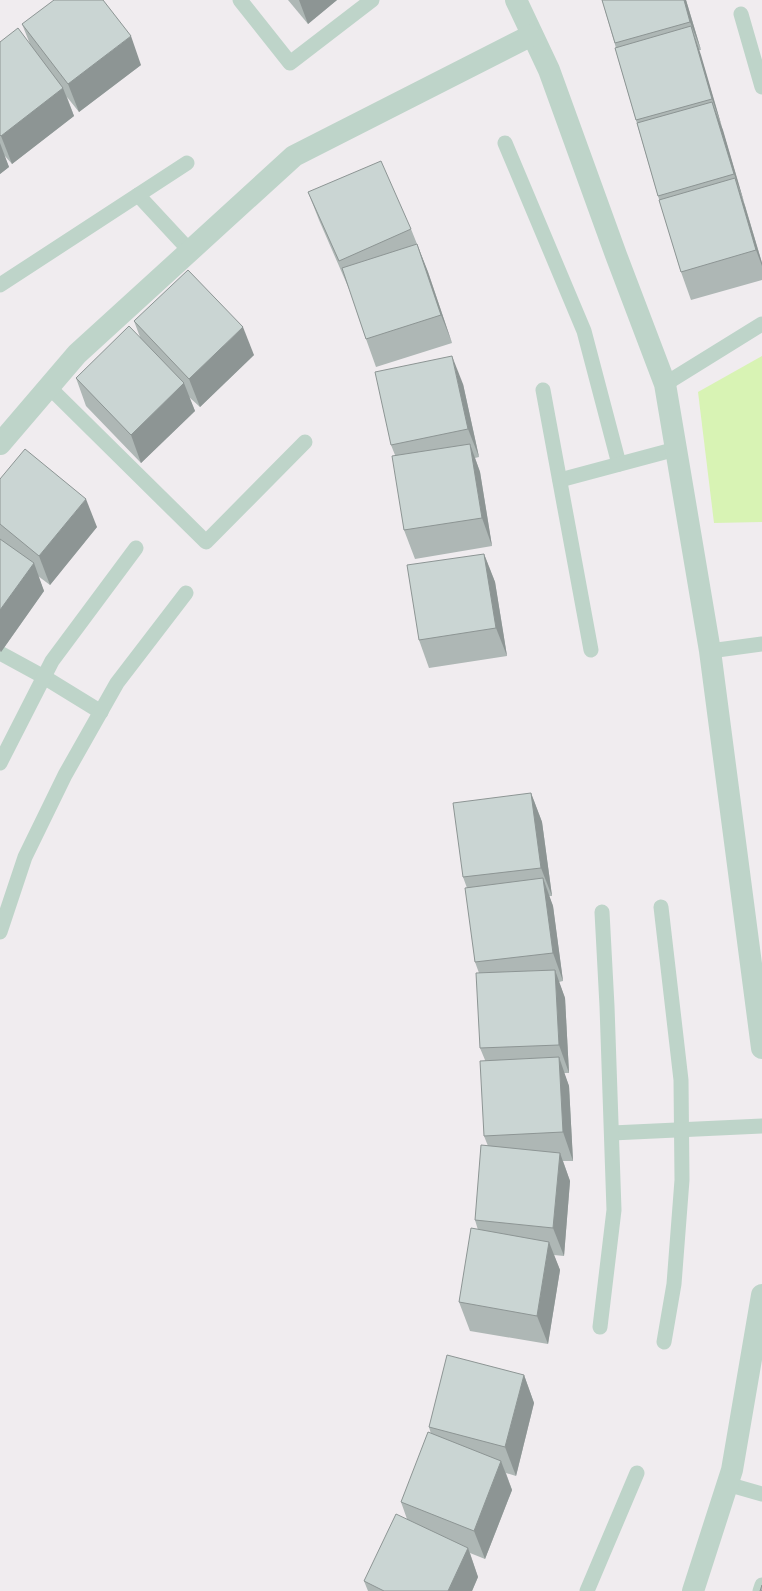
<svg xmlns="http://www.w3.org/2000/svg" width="762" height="1591" viewBox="0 0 762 1591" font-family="'Archivo Narrow',sans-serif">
  <rect width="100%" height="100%" fill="#f0ecef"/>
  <!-- green -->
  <polygon fill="#d8f3b4" points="762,356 762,522 714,523 698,392"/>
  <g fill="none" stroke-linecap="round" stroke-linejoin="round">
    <!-- service -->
    <g stroke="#bed4c9" stroke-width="15">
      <polyline points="240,0 290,63 372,0"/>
      <polyline points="741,14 762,87"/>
      <polyline points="505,143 584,331 619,464"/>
      <polyline points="138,195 190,251"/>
      <polyline points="0,285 187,163"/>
      <polyline points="665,384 762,324"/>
      <polyline points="49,387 206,542 305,442"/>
      <polyline points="543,390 591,650"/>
      <polyline points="560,480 676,449"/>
      <polyline points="710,651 762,644"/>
      <polyline points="0,653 44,677 101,712"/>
      <polyline points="0,763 52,661 136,548"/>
      <polyline points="661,907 681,1080 682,1180 674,1284 664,1342"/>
      <polyline points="0,932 25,857 65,775 117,683 186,593"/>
      <polyline points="612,1133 762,1126"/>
      <polyline points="600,1327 614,1210 607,1006 602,912"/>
      <polyline points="727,1484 762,1494"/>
      <polyline points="587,1591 637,1473"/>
      <polyline points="760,1591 762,1585"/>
    </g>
    <!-- minor -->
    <g stroke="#bed4c9" stroke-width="22">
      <polyline points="516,0 549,70 616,255 665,384 710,651 762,1048"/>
      <polyline points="0,444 77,354 294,156 532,35"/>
      <polyline points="693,1591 732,1470 762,1295"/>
    </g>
  </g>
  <!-- wall -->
  <g fill="#aeb7b5">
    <polygon points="288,0 337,0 308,24"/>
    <polygon points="602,0 686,0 701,50 699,50 762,263 762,280 691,300 681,272 658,196 615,48 616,48"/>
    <polygon points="22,24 141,65 79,112 67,97 74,116 12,164 4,155 9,167 0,174 0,42 30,44"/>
    <polygon points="308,192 411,229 417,244 428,272 452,343 376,367 366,339 350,289 349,289 319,220"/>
    <polygon points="134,321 254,355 200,407 189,397 195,411 141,463 86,406 76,378 140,337"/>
    <polygon points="463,384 479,457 475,458 480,472 492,546 415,559 404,530 395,455 391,445"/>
    <polygon points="0,479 97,527 50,585 38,576 44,591 1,652 0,651"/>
    <polygon points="484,554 495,582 507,656 429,668 419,640"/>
    <polygon points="531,793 542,822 552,896 549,896 553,906 563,981 559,982 565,998 569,1073 564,1073 569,1086 573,1161 563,1161 570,1181 564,1256 554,1255 560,1270 548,1344 470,1331 459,1302 478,1230 475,1220 488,1146 484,1136 485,1060 480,1048 479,973 475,962 467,888 463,877"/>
    <polygon points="524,1375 534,1403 516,1476 506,1473 512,1490 485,1559 470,1553 478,1577 472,1591 368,1591 364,1581 407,1519 401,1502 431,1434 429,1427"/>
  </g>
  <!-- shaded-wall -->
  <g fill="#8d9594">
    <polygon points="299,0 337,0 308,24"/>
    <polygon points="684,0 686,0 701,50 690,22"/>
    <polygon points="691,26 701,55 722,127 712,99"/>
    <polygon points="131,36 141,65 79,112 68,84"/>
    <polygon points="63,88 74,116 12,164 1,136"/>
    <polygon points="712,102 723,130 744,202 734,174"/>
    <polygon points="0,143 9,167 0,174"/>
    <polygon points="735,178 745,206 762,263 762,266 756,250"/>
    <polygon points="417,244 428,272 452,343 441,315"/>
    <polygon points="243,327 254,355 200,407 189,379"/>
    <polygon points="452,356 463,384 479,457 468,429"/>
    <polygon points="184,383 195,411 141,463 131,435"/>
    <polygon points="470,444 480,472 492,546 482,518"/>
    <polygon points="86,499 97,527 50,585 39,556"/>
    <polygon points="484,554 495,582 507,656 496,628"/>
    <polygon points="34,563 44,591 1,652 0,650 0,610"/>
    <polygon points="531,793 542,822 552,896 541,868"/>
    <polygon points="543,878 553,906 563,981 553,953"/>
    <polygon points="555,970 565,998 569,1073 559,1045"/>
    <polygon points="559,1057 569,1086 573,1161 563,1132"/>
    <polygon points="560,1153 570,1181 564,1256 553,1228"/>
    <polygon points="549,1242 560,1270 548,1344 537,1316"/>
    <polygon points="524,1375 534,1403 516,1476 505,1447"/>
    <polygon points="501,1461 512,1490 485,1559 474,1531"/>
    <polygon points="468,1548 478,1577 472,1591 448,1591"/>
  </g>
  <!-- building -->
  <g fill="#cad5d3" stroke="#8d9594">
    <polygon points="54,0 103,0 131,36 68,84 22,24"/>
    <polygon points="602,0 684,0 690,22 615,43"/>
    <polygon points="691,26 712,99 636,120 615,48"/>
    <polygon points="18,28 63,88 1,136 0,135 0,42"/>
    <polygon points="712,102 734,174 658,196 637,123"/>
    <polygon points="381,161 411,229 339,261 308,192"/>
    <polygon points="735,178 756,250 681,272 659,200"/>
    <polygon points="417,244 441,315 366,339 342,268"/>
    <polygon points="188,270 243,327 189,379 134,321"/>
    <polygon points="129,326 184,383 131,435 76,378"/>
    <polygon points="452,356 468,429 391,445 375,372"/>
    <polygon points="470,444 482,518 404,530 392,456"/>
    <polygon points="25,449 86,499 39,556 0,524 0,479"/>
    <polygon points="0,539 34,563 0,610"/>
    <polygon points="484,554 496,628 419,640 407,565"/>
    <polygon points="531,793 541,868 463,877 453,803"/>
    <polygon points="543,878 553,953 475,962 465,888"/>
    <polygon points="555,970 559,1045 480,1048 476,973"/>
    <polygon points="559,1057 563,1132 484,1136 480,1061"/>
    <polygon points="481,1145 560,1153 553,1228 475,1220"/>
    <polygon points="471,1228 549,1242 537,1316 459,1302"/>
    <polygon points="447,1355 524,1375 505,1447 429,1427"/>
    <polygon points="428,1432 501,1461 474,1531 401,1502"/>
    <polygon points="396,1514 468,1548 448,1591 384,1591 364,1581"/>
    <polygon points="762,1585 762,1591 760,1591"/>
  </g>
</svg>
